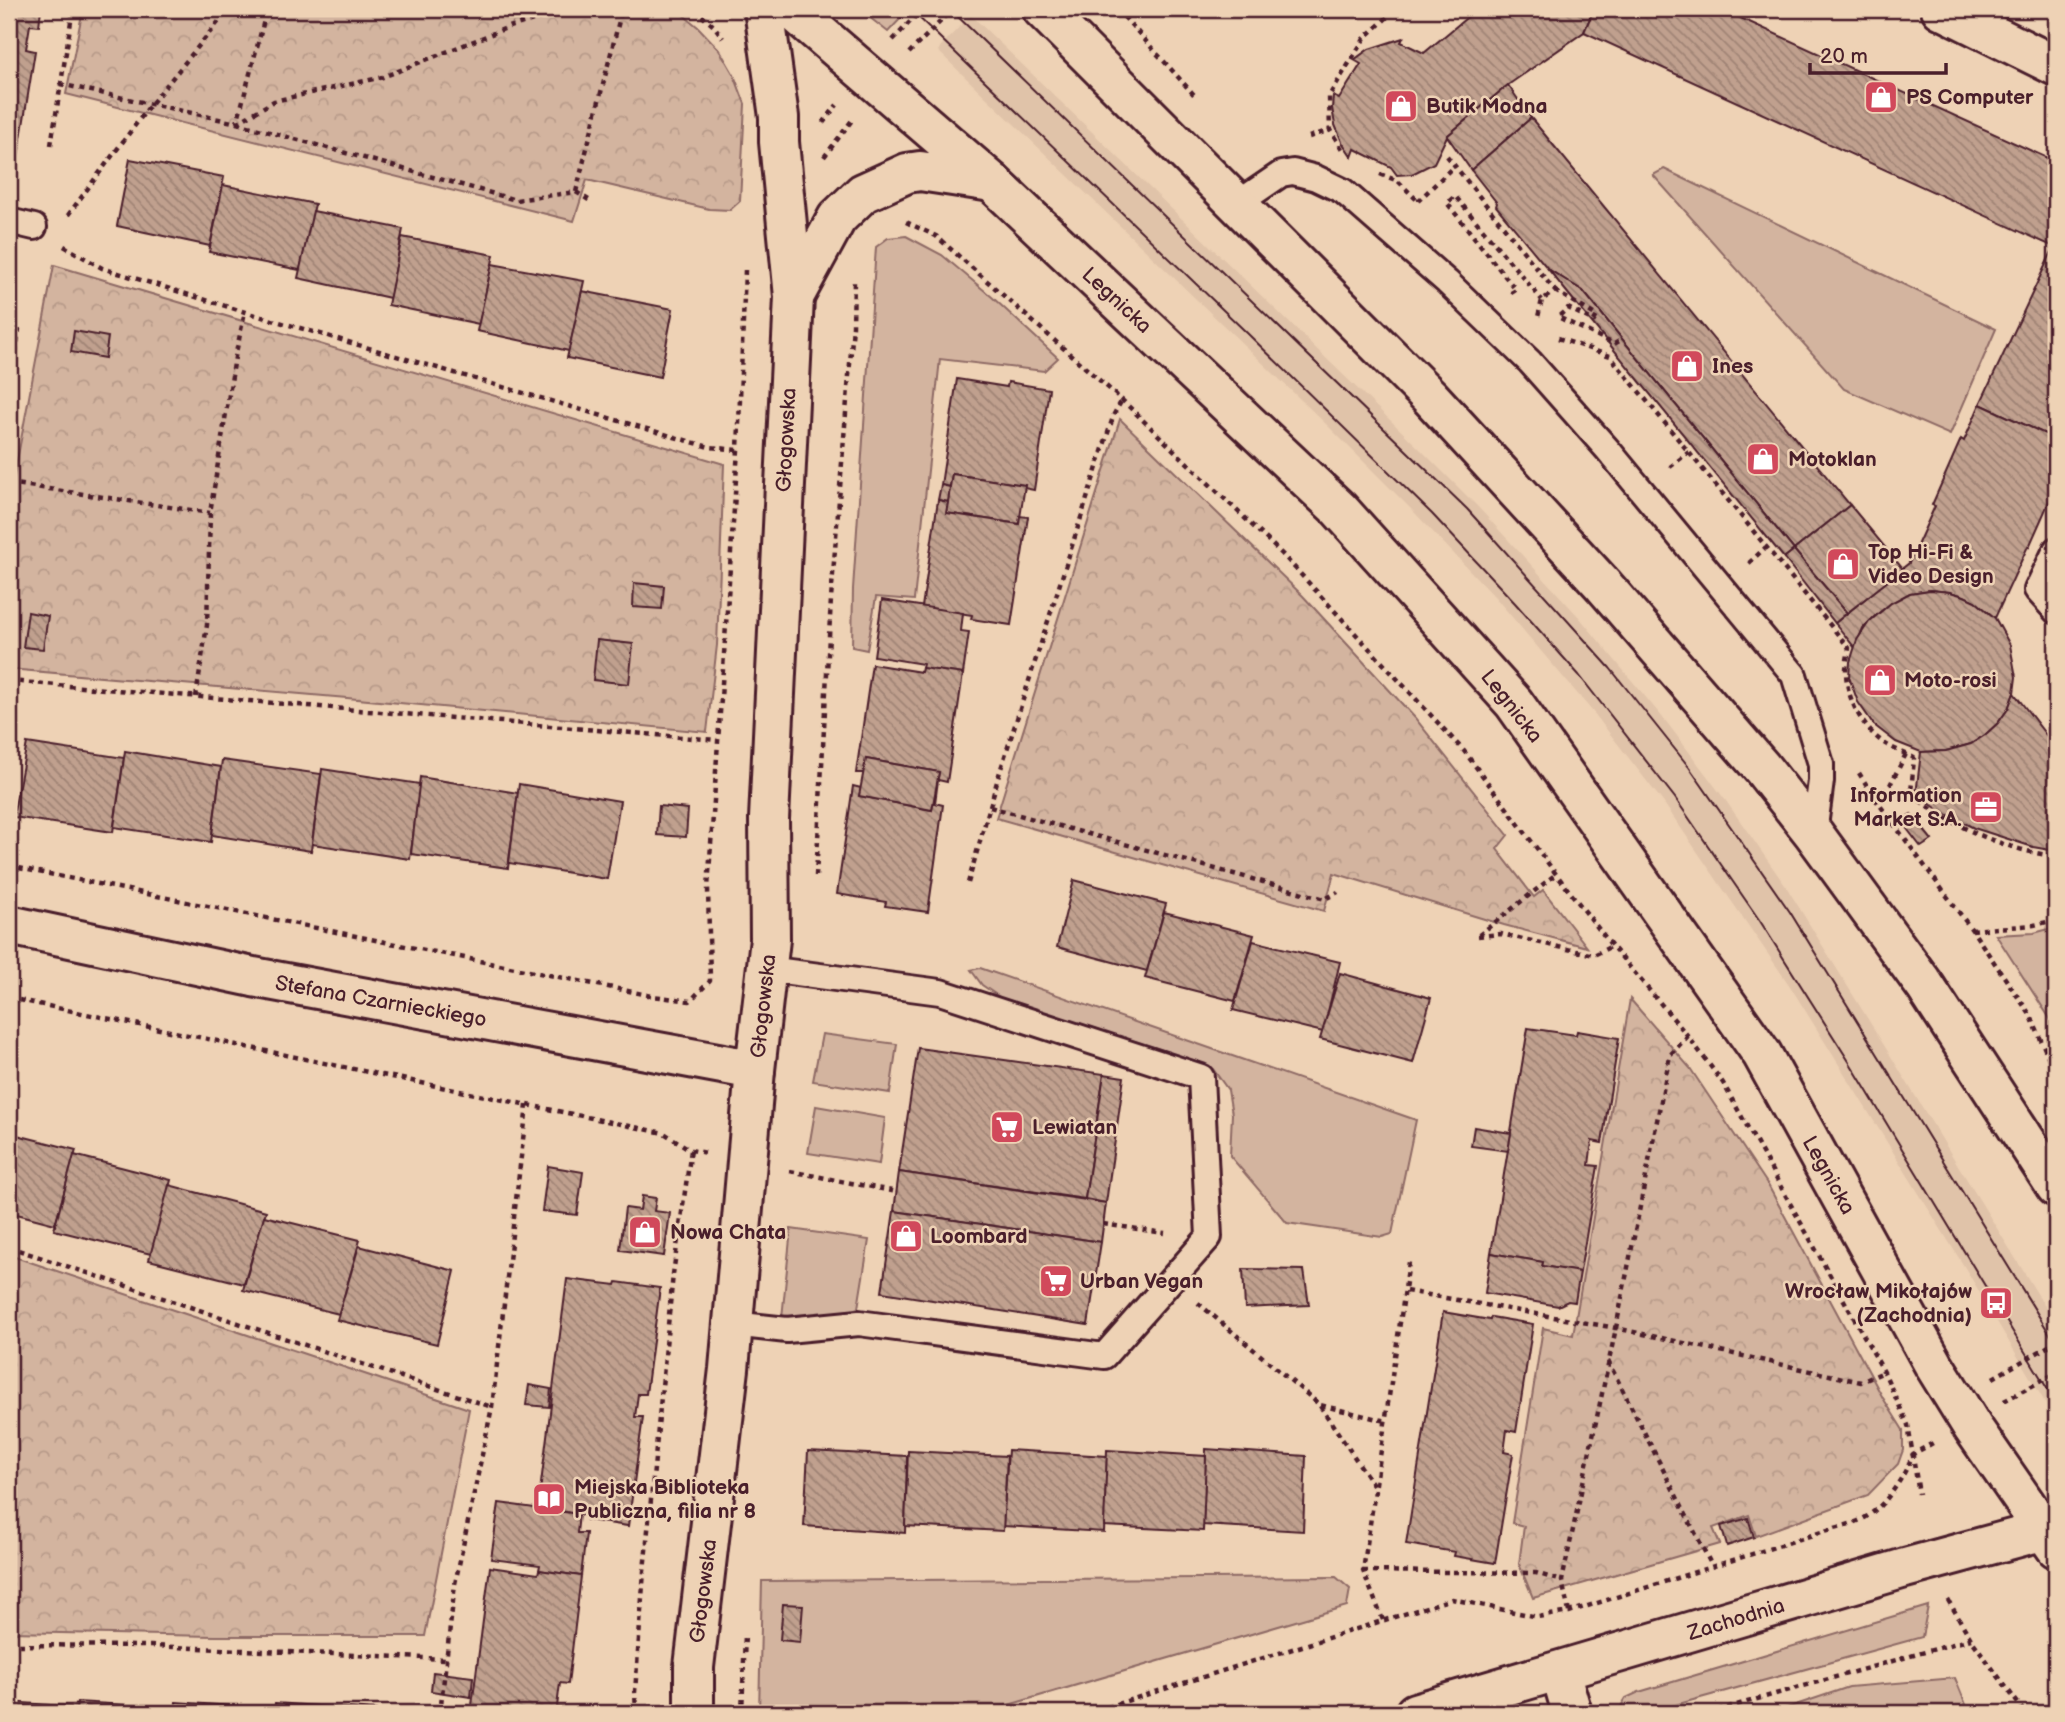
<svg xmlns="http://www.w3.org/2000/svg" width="2065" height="1722" viewBox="0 0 2065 1722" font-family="'Balsamiq Sans',sans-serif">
  <defs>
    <pattern id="park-crowns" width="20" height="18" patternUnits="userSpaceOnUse" patternTransform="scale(1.75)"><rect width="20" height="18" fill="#d3b49f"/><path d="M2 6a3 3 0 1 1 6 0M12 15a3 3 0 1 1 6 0" fill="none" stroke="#b79a89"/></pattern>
    <pattern id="building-back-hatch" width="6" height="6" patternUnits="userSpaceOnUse" patternTransform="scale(1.75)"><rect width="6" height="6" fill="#c0a08e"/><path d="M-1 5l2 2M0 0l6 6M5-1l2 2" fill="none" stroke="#9e8274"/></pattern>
  </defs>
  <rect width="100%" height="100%" fill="#eed2b5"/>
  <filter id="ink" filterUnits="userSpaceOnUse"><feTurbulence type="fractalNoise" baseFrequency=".0143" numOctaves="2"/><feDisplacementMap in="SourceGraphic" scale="14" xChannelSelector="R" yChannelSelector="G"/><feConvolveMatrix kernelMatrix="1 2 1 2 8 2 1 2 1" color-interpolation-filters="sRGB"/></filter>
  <g filter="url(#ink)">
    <!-- built -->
    <polygon fill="#e0c3a9" points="971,15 1421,450 1477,506 1579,617 1668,724 1726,801 1787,888 2056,1324 2056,1421 1967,1271 1790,986 1663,802 1593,712 1495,597 1414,512 1326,424 938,51 941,46"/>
    <!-- grass -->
    <g fill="#d3b49f" stroke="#8e6a65" stroke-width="2">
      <polygon points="859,9 897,9 904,15 888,32"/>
      <polygon points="1664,169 1996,329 1950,435 1844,389 1653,175"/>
      <polygon points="906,236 942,255 992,297 1058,358 1044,371 940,359 914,600 876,597 867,650 852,647 853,589 876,247 888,238"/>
      <polygon points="2056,927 2056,1028 1996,935 2034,933"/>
      <polygon points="980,968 1416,1120 1392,1234 1382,1237 1287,1223 1230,1156 1232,1114 1228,1090 1213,1069 1162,1050 1001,998 982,985 971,970"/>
      <polygon points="822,1034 897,1044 890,1093 813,1081"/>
      <polygon points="816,1106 885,1118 879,1164 808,1153"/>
      <polygon points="791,1229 869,1240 858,1308 852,1310 782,1318"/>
      <polygon points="1336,1577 1350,1589 1347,1606 981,1713 759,1713 762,1581"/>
      <polygon points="1928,1606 1922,1637 1646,1713 1617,1713 1626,1698 1639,1692"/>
      <polygon points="1955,1678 1967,1707 1965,1713 1772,1713 1849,1687"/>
    </g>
    <!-- park -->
    <g fill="url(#park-crowns)" stroke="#8e6a65" stroke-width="2">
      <polygon points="83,9 676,9 698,27 719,49 734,75 745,104 740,201 730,210 709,209 587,180 574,221 66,94"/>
      <polygon points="54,265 724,464 717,645 707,732 347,698 9,669 9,503"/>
      <polygon points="1120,419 1303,596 1415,718 1508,835 1497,849 1534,897 1543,890 1587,947 1504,925 1334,873 1324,911 996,818"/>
      <polygon points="1630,999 1690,1068 1768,1185 1883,1398 1903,1430 1903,1450 1898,1464 1868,1495 1756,1536 1749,1515 1713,1528 1720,1544 1533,1598 1519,1564 1524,1526 1512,1523 1543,1328 1573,1335"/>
      <polygon points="9,1255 469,1409 425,1636 215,1636 9,1632"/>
    </g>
    <!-- building -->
    <g fill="url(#building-back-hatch)" stroke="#4a1f2b" stroke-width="2">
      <polygon points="9,9 41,9 39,26 30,25 26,49 35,51 18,157 9,155"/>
      <polygon points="1477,9 1594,9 1584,32 1508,85 1447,136 1434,163 1412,174 1397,175 1391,167 1355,149 1352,157 1342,142 1335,125 1332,108 1333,96 1339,99 1361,64 1354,60 1369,49 1403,38 1401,42 1424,53"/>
      <polygon points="1594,9 1721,9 2056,162 2056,242 2054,247 1584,32"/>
      <polygon points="1508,85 1531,118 1471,170 1447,136"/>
      <polygon points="1531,118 1850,505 1794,550 1583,291 1548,269 1496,206 1497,203 1471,170"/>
      <polygon points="130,159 224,177 210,246 117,226"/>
      <polygon points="223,185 315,204 300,270 209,252"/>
      <polygon points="313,211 403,229 390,298 298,278"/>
      <polygon points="402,237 494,255 479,324 388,305"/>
      <polygon points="2054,247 2056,248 2056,439 1980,404"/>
      <polygon points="492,264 584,281 569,351 477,331"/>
      <polygon points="1548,269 1583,291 1794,550 1784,558"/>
      <polygon points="582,291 673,309 660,377 567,358"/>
      <polygon points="74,331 108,337 105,358 71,352"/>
      <polygon points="957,379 1007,387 1008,382 1049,389 1034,490 1024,488 1025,485 952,474 950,487 941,485"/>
      <polygon points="1980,404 2056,439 2056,486 2029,547 2028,546 1995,618 1975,601 1964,596 1950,592 1930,590 1910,593 1891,603 1875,616 1863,628 1855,648 1835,623 1909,563 1935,506 1932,505 1961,439 1964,441"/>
      <polygon points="952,474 1025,485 1019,524 946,513"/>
      <polygon points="941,485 950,487 948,502 938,500"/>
      <polygon points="938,500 948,502 946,513 1019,524 1020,516 1028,517 1011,625 971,619 972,615 922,607"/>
      <polygon points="1850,505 1903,569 1847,613 1794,550"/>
      <polygon points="1794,550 1847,613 1835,623 1784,558"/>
      <polygon points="634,583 664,586 662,609 633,607"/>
      <polygon points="1930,590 1950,592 1964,596 1975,601 1995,618 2010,645 2016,677 2014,693 2008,709 1998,723 1985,735 1971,744 1946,751 1921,752 1896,742 1874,725 1858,702 1849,677 1850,662 1857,640 1869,622 1891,603 1910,593"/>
      <polygon points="882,600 963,613 961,631 969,632 963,674 922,668 923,664 874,656"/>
      <polygon points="28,612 48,616 43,649 23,647"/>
      <polygon points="597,640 633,644 629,684 593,680"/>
      <polygon points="872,664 921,672 922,668 963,674 947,782 938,780 935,803 943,805 928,912 885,906 886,902 837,894 853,786 861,788 859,796 932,810 939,772 866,759 864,773 856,773"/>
      <polygon points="2014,693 2056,748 2056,851 2033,847 1974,828 1944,813 1916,795 1921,752 1946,751 1971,744 1985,735 1998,723 2008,709"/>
      <polygon points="27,743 124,758 113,832 13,817"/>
      <polygon points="125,751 221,767 211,842 114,827"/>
      <polygon points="866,759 939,772 932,810 859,796"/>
      <polygon points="222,760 321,774 311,851 212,835"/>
      <polygon points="322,769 420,784 410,859 312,844"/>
      <polygon points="420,777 518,793 508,868 411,854"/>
      <polygon points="519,784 620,801 607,879 509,863"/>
      <polygon points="659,806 688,809 686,837 657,835"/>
      <polygon points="1911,814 1932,840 1921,847 1901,821"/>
      <polygon points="1074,880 1166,904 1147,971 1057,947"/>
      <polygon points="1164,912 1254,935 1235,1001 1145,978"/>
      <polygon points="1253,941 1340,962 1323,1032 1233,1010"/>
      <polygon points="1340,973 1431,998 1413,1063 1320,1039"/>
      <polygon points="1528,1028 1576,1035 1577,1031 1619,1038 1602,1143 1592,1141 1589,1165 1598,1166 1580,1272 1542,1266 1543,1262 1491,1253"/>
      <polygon points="918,1048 1104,1074 1085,1199 899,1172"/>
      <polygon points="1104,1074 1124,1077 1106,1203 1085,1199"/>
      <polygon points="1474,1127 1511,1133 1508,1151 1471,1146"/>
      <polygon points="9,1133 76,1150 55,1224 9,1212"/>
      <polygon points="74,1155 171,1180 151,1254 54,1230"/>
      <polygon points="548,1166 583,1172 577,1215 542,1211"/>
      <polygon points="899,1172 1106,1203 1101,1242 894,1211"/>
      <polygon points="169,1185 266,1211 244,1284 149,1260"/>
      <polygon points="642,1196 656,1198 654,1211 670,1213 664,1256 620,1250 625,1208 640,1210"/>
      <polygon points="894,1211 1101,1242 1088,1325 882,1292"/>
      <polygon points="264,1216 360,1240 339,1314 243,1290"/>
      <polygon points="359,1246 455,1271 437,1344 337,1320"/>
      <polygon points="1491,1253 1543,1262 1542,1266 1580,1272 1575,1302 1568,1301 1558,1306 1485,1293"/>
      <polygon points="1243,1269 1304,1270 1309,1305 1245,1308"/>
      <polygon points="567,1279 616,1285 617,1282 660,1288 646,1394 638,1394 635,1417 643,1417 628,1526 587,1520 588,1516 538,1507"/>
      <polygon points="1443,1312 1490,1320 1491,1317 1533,1324 1516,1432 1507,1430 1504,1452 1513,1454 1495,1563 1454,1556 1455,1552 1406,1544"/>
      <polygon points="529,1385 551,1389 549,1407 526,1405"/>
      <polygon points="1206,1449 1306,1456 1303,1531 1203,1525"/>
      <polygon points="1008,1450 1107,1456 1104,1532 1003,1526"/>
      <polygon points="1107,1450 1206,1456 1203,1531 1104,1526"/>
      <polygon points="808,1451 907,1456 905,1533 804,1526"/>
      <polygon points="908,1451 1007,1456 1003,1531 905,1526"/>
      <polygon points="499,1503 579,1514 577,1533 586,1533 581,1576 539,1570 540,1565 491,1559"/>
      <polygon points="1748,1518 1754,1537 1727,1546 1721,1526"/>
      <polygon points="490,1567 538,1574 539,1570 581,1576 568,1684 560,1683 557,1707 565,1707 564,1713 471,1713"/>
      <polygon points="783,1604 803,1605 800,1642 780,1640"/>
      <polygon points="433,1672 473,1677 471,1697 431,1691"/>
      <polygon points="9,1702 77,1707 76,1713 9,1713"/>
      <polygon points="77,1702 175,1708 175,1713 76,1713"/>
      <polygon points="176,1702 275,1709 274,1713 175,1713"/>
      <polygon points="275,1703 376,1710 376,1713 274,1713"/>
    </g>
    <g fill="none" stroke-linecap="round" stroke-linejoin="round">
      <!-- lane casing -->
      <g stroke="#4a1f2b" stroke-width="30">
        <g id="lane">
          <polyline points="1237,204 1281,174 1293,172 1316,178 1343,191 1447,282 1530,362 1608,450 1794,675 1821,764 1821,781 1814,834"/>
          <polyline points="9,221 34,227"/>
          <polyline points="2056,550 2037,590 2056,611"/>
          <polyline points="733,1324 787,1330 859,1323 1104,1356 1209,1237 1201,1077 940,992 767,969"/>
        </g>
      </g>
      <!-- street casing -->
      <g stroke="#4a1f2b" stroke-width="44">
        <g id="street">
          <polyline points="1941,9 2056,66"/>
          <polyline points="794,297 837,218 863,193 907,173 920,171 992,182"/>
          <polyline points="9,925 253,977 755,1070"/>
          <polyline points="1560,1671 1572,1713"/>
          <polyline points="694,1713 694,1667 729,1369 755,1070 770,939 769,819 794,297 779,142 779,117 764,9"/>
        </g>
      </g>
      <!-- secondary casing -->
      <g stroke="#4a1f2b" stroke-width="44">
        <g id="secondary">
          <polyline points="791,9 992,182 1339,509 1514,703 1762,1054 1934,1365 1973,1428 2056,1548"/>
          <polyline points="1042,9 1430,397 1604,586 1762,768 1814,834 1925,986 2056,1187"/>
          <polyline points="1415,1713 1905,1568 2056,1527"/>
        </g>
      </g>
      <!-- path -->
      <g stroke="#4a1f2b" stroke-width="4.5" stroke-dasharray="5 5" stroke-linecap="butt">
        <polyline points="694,9 714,26 723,38"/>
        <polyline points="1117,9 1196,97"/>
        <polyline points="893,40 922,9"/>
        <polyline points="909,53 953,9"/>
        <polyline points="60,84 237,123 267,9"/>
        <polyline points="237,123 516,200 576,192 592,202"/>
        <polyline points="237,123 274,101 383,77 509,27 571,9"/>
        <polyline points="823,123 837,105"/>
        <polyline points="1309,137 1330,130"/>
        <polyline points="51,145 73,9"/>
        <polyline points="1342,149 1330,130 1329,96 1364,39 1396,9"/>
        <polyline points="1447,156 1555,291 1542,300 1538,317"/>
        <polyline points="824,157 853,119"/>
        <polyline points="1380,174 1398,181 1418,201"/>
        <polyline points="576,192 622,9"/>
        <polyline points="1418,201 1455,165"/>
        <polyline points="68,215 151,104 229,9"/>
        <polyline points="906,222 936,236 1122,400 1282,554 1464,751 1556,874 1612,946 1688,1036 1723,1083 1884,1372 1908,1425 1919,1494"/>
        <polyline points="64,246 102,268 245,312 709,447 738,450"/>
        <polyline points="1555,291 1597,316 1594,321 1568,308 1558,317 1614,344 1623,339"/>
        <polyline points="1511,293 1516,290 1447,203 1455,196 1542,300"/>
        <path d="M 1558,338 L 1610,356 L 1849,648 C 1848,656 1846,663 1846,671 C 1846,698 1862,728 1884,743 C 1893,749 1905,753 1914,758 L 1911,793 C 1945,824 2010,852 2056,856"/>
        <polyline points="9,402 19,329"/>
        <polyline points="1670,467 1689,452"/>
        <polyline points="9,483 210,513"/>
        <polyline points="1749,563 1766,547"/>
        <polyline points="9,681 717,740"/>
        <polyline points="196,697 207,625 210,513 235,357 245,312"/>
        <polyline points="1859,773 1876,800 1972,930 2031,1016 2056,1076"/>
        <polyline points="1876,800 1890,785 1906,754"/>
        <polyline points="990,807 1325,899 1338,892"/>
        <polyline points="9,866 653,996 690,1001 710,981 708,888 738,450 745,270"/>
        <polyline points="816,876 831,599 853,326 854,281"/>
        <polyline points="968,883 998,778 1114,414 1122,400"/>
        <polyline points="1972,930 2034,925 2056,920"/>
        <polyline points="1479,935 1556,874"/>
        <polyline points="1478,936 1501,934 1594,955 1612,946"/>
        <polyline points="9,998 664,1133 691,1150 706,1153"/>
        <polyline points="790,1171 897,1192"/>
        <polyline points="1103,1224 1165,1233"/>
        <polyline points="9,1247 492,1407"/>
        <polyline points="1406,1291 1616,1328 1861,1382 1884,1372"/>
        <polyline points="1198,1303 1320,1405 1386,1421"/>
        <polyline points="1608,1361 1712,1566"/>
        <polyline points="1993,1378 2056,1342"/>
        <polyline points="2004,1401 2056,1373"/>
        <polyline points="1320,1406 1374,1486"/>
        <polyline points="1363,1571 1536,1573 1562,1581"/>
        <polyline points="1948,1600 1971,1639 2025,1713"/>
        <polyline points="1569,1612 1562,1581 1616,1328 1670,1055 1688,1036"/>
        <polyline points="1383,1620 1363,1571 1409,1262"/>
        <polyline points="9,1645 151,1646 446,1659"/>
        <polyline points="440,1713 455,1584 492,1407 527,1105"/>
        <polyline points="636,1713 635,1692 644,1571 673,1274 691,1150"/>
        <polyline points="742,1713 745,1634"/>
        <path d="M 1088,1713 L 1452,1599 L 1538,1617 L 1569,1612 L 1828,1530 C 1840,1526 1855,1524 1866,1517 C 1887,1504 1904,1477 1913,1454 L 1933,1443"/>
        <polyline points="1708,1713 1971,1639"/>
      </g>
      <!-- lane -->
      <use href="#lane" stroke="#eed2b5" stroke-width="24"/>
      <!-- street -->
      <use href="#street" stroke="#eed2b5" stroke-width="38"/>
      <!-- secondary -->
      <use href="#secondary" stroke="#eed2b5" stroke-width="38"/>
      <!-- tram -->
      <g stroke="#4a1f2b" stroke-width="2">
        <polyline points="910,9 1245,331 1432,514 1515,603 1579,675 1675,798 1760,921 1850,1063 2056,1403"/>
        <polyline points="950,9 1467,509 1610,668 1689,767 1790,912 2056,1344"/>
      </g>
    </g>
  </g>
  <!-- icons -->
  <defs>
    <g id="shop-square" transform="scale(1.75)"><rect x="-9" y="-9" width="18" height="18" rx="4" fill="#d1495b" stroke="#eed2b5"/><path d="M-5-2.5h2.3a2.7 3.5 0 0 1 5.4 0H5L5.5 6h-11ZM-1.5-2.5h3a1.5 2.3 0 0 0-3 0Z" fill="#fff"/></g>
    <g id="office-square" transform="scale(1.75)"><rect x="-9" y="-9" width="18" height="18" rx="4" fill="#d1495b" stroke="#eed2b5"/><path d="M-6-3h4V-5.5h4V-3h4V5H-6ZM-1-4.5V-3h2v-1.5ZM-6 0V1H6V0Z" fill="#fff"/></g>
    <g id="supermarket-square" transform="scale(1.75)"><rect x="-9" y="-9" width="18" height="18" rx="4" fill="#d1495b" stroke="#eed2b5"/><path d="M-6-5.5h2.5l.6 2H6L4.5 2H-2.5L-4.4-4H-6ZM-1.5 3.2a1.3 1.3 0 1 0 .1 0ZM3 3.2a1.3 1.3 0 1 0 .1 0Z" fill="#fff"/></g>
    <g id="bus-square" transform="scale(1.75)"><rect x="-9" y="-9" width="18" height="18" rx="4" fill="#d1495b" stroke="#eed2b5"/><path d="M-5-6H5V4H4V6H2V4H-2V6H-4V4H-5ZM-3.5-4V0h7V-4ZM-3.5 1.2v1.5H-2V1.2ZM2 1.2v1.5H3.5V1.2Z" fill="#fff"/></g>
    <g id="library-square" transform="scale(1.75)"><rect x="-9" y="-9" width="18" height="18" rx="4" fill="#d1495b" stroke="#eed2b5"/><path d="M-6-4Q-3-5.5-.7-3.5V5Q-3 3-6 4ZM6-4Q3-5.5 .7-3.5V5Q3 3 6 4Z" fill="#fff"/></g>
  </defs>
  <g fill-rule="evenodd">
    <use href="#shop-square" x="1881" y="97"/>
    <use href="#shop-square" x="1401" y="106"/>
    <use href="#shop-square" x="1687" y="366"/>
    <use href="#shop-square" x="1763" y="459"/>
    <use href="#shop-square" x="1843" y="564"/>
    <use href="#shop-square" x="1880" y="680"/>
    <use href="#office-square" x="1986" y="807"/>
    <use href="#supermarket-square" x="1007" y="1127"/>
    <use href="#shop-square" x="645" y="1232"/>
    <use href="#shop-square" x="906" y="1236"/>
    <use href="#supermarket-square" x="1056" y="1281"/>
    <use href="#bus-square" x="1996" y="1303"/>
    <use href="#library-square" x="549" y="1499"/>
  </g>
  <g text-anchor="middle" stroke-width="5" stroke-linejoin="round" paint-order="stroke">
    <!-- poi labels -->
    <g font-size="21" font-weight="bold" fill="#4a1f2b" stroke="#eed2b5" text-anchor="start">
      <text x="1906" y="104">PS Computer</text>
      <text x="1426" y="113">Butik Modna</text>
      <text x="1712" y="373">Ines</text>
      <text x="1788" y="466">Motoklan</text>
      <text x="1868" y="559">Top Hi-Fi &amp;<tspan x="1868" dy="24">Video Design</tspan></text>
      <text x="1904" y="687">Moto-rosi</text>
      <text x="1962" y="802" text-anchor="end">Information<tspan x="1962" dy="24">Market S.A.</tspan></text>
      <text x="1032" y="1134">Lewiatan</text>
      <text x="670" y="1239">Nowa Chata</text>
      <text x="930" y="1243">Loombard</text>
      <text x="1080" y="1288">Urban Vegan</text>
      <text x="1972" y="1298" text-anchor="end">Wrocław Mikołajów<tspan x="1972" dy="24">(Zachodnia)</tspan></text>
      <text x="574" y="1494">Miejska Biblioteka<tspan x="574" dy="24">Publiczna, filia nr 8</tspan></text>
    </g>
    <!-- street labels -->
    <g font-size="21" fill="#4a1f2b" stroke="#eed2b5">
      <text transform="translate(1117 300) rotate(43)" y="7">Legnicka</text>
      <text transform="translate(786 440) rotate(-87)" y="7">Głogowska</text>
      <text transform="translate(1512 706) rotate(52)" y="7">Legnicka</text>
      <text transform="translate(381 1001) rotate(10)" y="7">Stefana Czarnieckiego</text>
      <text transform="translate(763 1006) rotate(-84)" y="7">Głogowska</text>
      <text transform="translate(1829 1175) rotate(61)" y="7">Legnicka</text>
      <text transform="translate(703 1591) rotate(-83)" y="7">Głogowska</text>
      <text transform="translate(1736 1619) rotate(-17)" y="7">Zachodnia</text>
    </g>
  </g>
  <!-- margin -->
  <rect width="2065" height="1722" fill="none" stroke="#eed2b5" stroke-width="35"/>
  <rect x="18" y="18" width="2030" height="1687" fill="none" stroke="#4a1f2b" stroke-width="2.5" filter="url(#ink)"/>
  <!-- scale -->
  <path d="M1810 63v10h136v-10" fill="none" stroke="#4a1f2b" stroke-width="3.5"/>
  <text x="1820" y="63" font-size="21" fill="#4a1f2b" stroke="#eed2b5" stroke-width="5" paint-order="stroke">20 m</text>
</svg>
